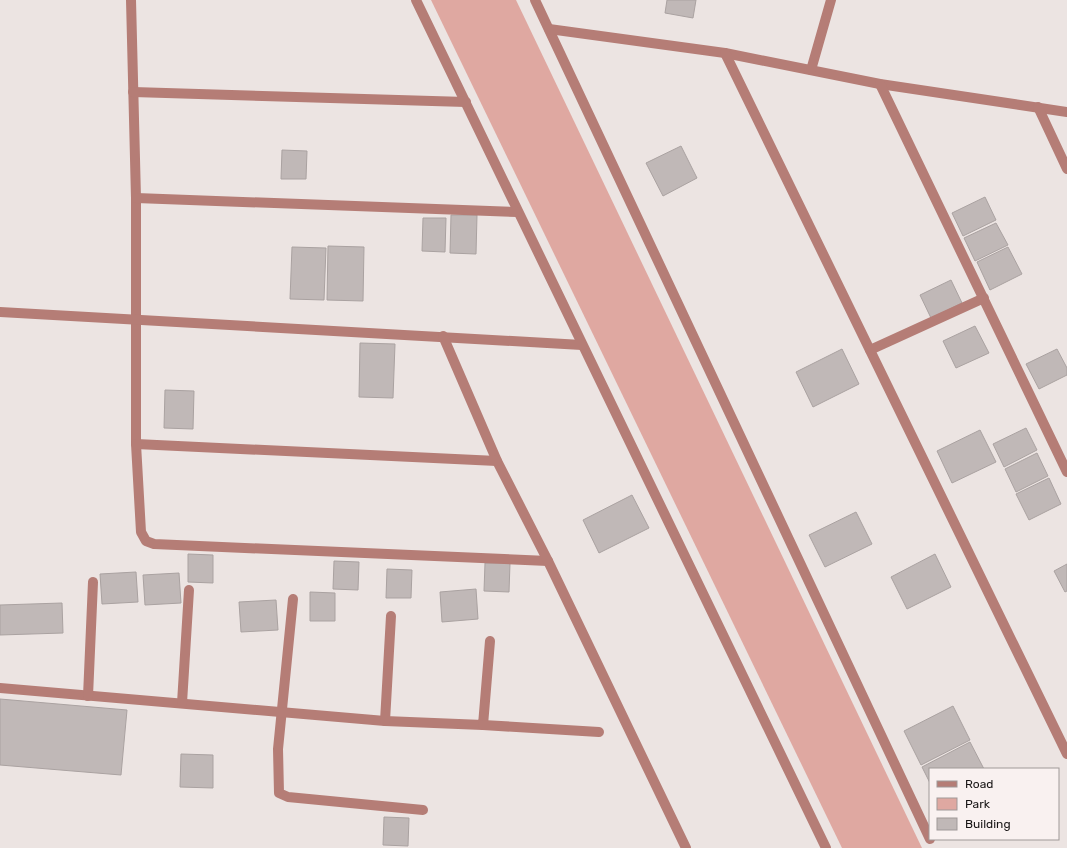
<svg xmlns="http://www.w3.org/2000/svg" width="1067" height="848" viewBox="0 0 1067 848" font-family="Rubik,sans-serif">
  <rect width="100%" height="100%" fill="#ece4e2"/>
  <!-- green -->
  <polygon fill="#dfa8a1" points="431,0 516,0 922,848 842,848"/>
  <!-- building -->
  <g fill="#c0b8b7" stroke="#aaa2a1">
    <polygon points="667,0 696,0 693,18 665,13"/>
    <polygon points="681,146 697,178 663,196 646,163"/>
    <polygon points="282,150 307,151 306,179 281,179"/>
    <polygon points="985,197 996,220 963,236 952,213"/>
    <polygon points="451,215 477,215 476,254 450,253"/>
    <polygon points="423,218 446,218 445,252 422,251"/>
    <polygon points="996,223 1008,245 975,261 964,238"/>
    <polygon points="328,246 364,247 363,301 327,300"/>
    <polygon points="292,247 326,248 324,300 290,299"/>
    <polygon points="1008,247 1022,274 990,290 977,262"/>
    <polygon points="951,280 962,303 931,318 920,295"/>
    <polygon points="975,326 989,353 956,368 943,341"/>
    <polygon points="360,343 395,344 393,398 359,397"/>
    <polygon points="842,349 859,384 813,407 796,372"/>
    <polygon points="1057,349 1067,368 1067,375 1039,389 1026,364"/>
    <polygon points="165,390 194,391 193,429 164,428"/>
    <polygon points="1026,428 1037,450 1004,467 993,444"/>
    <polygon points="980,430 996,462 952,483 937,451"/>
    <polygon points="1037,453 1048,476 1016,492 1005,469"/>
    <polygon points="1049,478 1061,504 1029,520 1016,494"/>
    <polygon points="632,495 649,528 599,553 583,520"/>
    <polygon points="856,512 872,544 825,567 809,535"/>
    <polygon points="188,554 213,555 213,583 188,582"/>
    <polygon points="935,554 951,587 907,609 891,577"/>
    <polygon points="334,561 359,562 358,590 333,589"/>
    <polygon points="485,563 510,563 509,592 484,591"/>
    <polygon points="1067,564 1067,591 1065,592 1054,571"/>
    <polygon points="387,569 412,570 411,598 386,598"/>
    <polygon points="136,572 138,602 102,604 100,574"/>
    <polygon points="179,573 181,603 145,605 143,575"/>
    <polygon points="476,589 478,619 442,622 440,592"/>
    <polygon points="310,592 335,593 335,621 310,621"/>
    <polygon points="276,600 278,630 241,632 239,602"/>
    <polygon points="62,603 63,633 0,635 0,605"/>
    <polygon points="0,699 127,710 121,775 0,765"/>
    <polygon points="953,706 970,740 921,765 904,731"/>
    <polygon points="970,742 984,769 930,769 930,783 922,767"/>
    <polygon points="181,754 213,755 213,788 180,787"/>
    <polygon points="384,817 409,818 408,846 383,845"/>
  </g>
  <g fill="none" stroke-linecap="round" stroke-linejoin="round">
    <!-- minor -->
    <g stroke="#b57d76" stroke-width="10">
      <polyline points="131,0 136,198 136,444 141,532 146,541 154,544 548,561"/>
      <polyline points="416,0 826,848"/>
      <polyline points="535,0 930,839"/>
      <polyline points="549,29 725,53 880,84 1067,112"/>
      <polyline points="725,53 1067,754"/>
      <polyline points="811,70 831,0"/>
      <polyline points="880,84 1067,472"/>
      <polyline points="133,92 466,102"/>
      <polyline points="1038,107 1067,169"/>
      <polyline points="136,198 517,212"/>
      <polyline points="0,312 582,345"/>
      <polyline points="443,336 497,461 548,561 686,848"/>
      <polyline points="870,350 984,298"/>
      <polyline points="136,444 497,461"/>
      <polyline points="293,599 278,749 279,793 288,797 423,810"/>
      <polyline points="0,688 385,721 483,725 490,641"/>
      <polyline points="88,696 93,582"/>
      <polyline points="182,703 189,590"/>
      <polyline points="385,721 391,616"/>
      <polyline points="483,725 599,732"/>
    </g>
  </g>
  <!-- legend -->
  <rect x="929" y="768" width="130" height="72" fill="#f9f1f0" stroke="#9f9998"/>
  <rect x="937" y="781" width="20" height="6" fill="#b57d76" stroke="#9f9998"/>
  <text x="965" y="788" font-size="12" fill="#181515">Road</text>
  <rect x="937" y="798" width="20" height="12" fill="#dfa8a1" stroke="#9f9998"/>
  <text x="965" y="808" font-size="12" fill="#181515">Park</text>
  <rect x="937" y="818" width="20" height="12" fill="#c0b8b7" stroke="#9f9998"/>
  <text x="965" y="828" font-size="12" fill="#181515">Building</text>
</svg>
